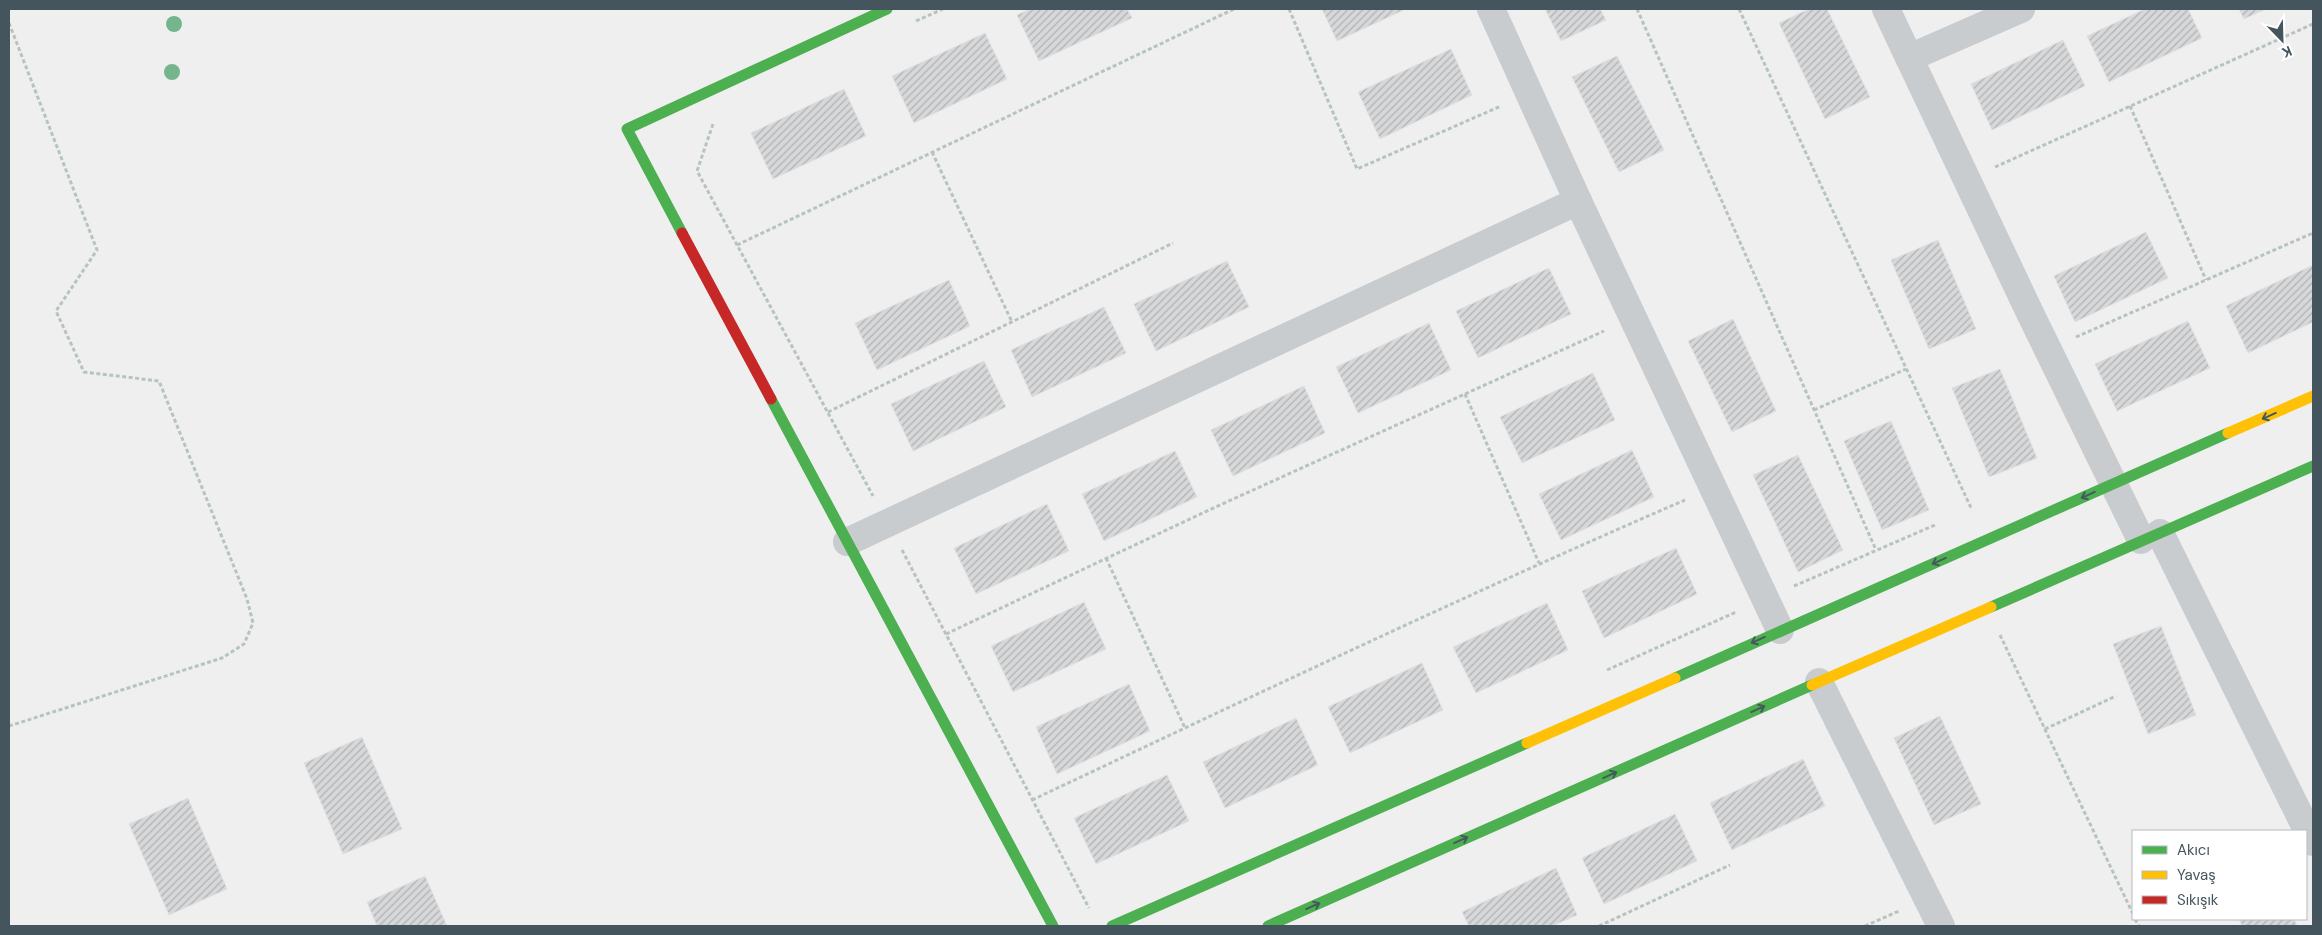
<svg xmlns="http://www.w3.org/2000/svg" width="2322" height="935" viewBox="0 0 2322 935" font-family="'DM Sans',sans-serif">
  <defs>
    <pattern id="building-hatch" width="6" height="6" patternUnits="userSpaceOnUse" patternTransform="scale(1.25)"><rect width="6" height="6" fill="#d7d8d9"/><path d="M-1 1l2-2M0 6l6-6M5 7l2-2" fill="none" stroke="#b0b2b3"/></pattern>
  </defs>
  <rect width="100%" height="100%" fill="#f0efef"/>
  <!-- building -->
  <g fill="url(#building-hatch)" stroke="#e1e1e2">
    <polygon points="1030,9 1127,9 1132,18 1039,61 1017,15"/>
    <polygon points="1322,9 1406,9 1337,41"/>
    <polygon points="1545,9 1600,9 1606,20 1561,41"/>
    <polygon points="1809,9 1827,9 1870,97 1825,119 1779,23"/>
    <polygon points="2145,9 2188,9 2202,38 2109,82 2087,36"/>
    <polygon points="2239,9 2266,9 2244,19"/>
    <polygon points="985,33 1007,79 914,123 892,76"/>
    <polygon points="2063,40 2085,86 1992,130 1971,84"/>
    <polygon points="1451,49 1472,95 1380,139 1358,92"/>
    <polygon points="1617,56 1664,150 1619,172 1572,77"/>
    <polygon points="844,89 866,136 773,179 751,133"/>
    <polygon points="2146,232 2168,278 2075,322 2054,276"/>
    <polygon points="1938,240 1976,329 1929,349 1891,260"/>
    <polygon points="1227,261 1249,307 1156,351 1134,304"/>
    <polygon points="2313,265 2313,322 2248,353 2226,306"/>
    <polygon points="1549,268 1571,314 1478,358 1456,311"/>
    <polygon points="949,280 970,326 877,370 855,323"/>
    <polygon points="1104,307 1126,353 1032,397 1011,350"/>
    <polygon points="1733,319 1776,411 1732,432 1688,341"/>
    <polygon points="2188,321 2210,368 2117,411 2095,364"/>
    <polygon points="1429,323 1451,370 1358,413 1336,367"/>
    <polygon points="984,361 1006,407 913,451 891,404"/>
    <polygon points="2000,369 2037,458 1989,477 1952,388"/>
    <polygon points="1593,373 1615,420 1522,463 1500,417"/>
    <polygon points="1304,386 1325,433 1233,476 1211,430"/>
    <polygon points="1891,421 1929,510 1882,530 1844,441"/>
    <polygon points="1632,450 1654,497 1561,540 1539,494"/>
    <polygon points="1175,451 1197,497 1104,541 1082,494"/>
    <polygon points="1798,455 1843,550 1798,572 1753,475"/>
    <polygon points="1047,504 1069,551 976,594 954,548"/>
    <polygon points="1676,548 1697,594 1604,638 1582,591"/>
    <polygon points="1084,602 1106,649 1013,692 991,646"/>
    <polygon points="1547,603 1568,650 1476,693 1453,647"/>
    <polygon points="2161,626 2196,715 2148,734 2113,644"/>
    <polygon points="1422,663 1443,710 1350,753 1328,707"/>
    <polygon points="1129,684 1150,731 1057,774 1036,727"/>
    <polygon points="1940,716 1981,804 1934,825 1894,738"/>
    <polygon points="1296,718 1318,765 1225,808 1203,762"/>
    <polygon points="362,737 402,829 343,854 304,763"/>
    <polygon points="1803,759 1825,806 1732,850 1710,803"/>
    <polygon points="1167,775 1189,821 1096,864 1074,818"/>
    <polygon points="188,798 227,889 169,915 129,824"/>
    <polygon points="1675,814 1697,861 1604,904 1582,858"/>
    <polygon points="1556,868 1577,915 1552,926 1469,926 1462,912"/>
    <polygon points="425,876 447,926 377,926 367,902"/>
    <polygon points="2239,919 2294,919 2297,926 2242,926"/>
  </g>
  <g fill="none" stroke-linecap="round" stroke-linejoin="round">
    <!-- path -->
    <g stroke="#b6c4bf" stroke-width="3" stroke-dasharray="4 2.5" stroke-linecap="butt">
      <polyline points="1289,9 1357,169 1501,106"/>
      <polyline points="1637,9 1876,550"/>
      <polyline points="1739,9 1972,510"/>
      <polyline points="916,21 943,9"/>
      <polyline points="9,23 97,250 56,311 84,372 159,381 247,599 253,623 244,644 222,658 9,726"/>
      <polyline points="2130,106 2206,280"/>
      <polyline points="713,124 697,171 873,496"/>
      <polyline points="932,152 1012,322"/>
      <polyline points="1995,167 2313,24"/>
      <polyline points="737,245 1234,9"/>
      <polyline points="2076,337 2313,233"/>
      <polyline points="1465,394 1539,563"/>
      <polyline points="1814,410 1906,369"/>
      <polyline points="828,412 1173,243"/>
      <polyline points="902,550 1089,908"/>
      <polyline points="1106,558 1185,728"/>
      <polyline points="1794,586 1935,525"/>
      <polyline points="946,634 1209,510 1604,331"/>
      <polyline points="2000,635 2133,914"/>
      <polyline points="1607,670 1736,612"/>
      <polyline points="2045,729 2116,696"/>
      <path d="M 1032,800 C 1249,698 1465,595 1685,500"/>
      <polyline points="2135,919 2139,926"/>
      <polyline points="1599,926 1730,865"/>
      <polyline points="1865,926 1899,911"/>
    </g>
    <!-- street -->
    <g stroke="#c8ccce" stroke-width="28">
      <polyline points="1491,9 1578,201 1780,630"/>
      <polyline points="1886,9 2030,313 2141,540"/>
      <polyline points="1909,58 2021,9"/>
      <polyline points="2160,533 2313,842"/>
      <polyline points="847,542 1578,201"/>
      <polyline points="1819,682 1941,926"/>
    </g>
    <!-- fast -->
    <g stroke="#4caf50" stroke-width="11">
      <polyline points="682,233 627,129 887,9"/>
      <polyline points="771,399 1053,926"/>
      <polyline points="1991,607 2313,466"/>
      <polyline points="1675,678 2228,433"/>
      <polyline points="1112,926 1527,743"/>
      <polyline points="1268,926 1812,685"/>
    </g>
    <!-- slow -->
    <g stroke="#ffc107" stroke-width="11">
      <polyline points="2228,433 2313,396"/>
      <polyline points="1812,685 1991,607"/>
      <polyline points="1527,743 1675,678"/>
    </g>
    <!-- jam -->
    <polyline stroke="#c62828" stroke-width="11" points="682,233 771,399"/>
  </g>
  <!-- trees -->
  <g fill="#75b58d">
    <circle cx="174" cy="24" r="8"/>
    <circle cx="172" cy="72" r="8"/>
  </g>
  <!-- one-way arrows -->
  <defs><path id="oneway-shaft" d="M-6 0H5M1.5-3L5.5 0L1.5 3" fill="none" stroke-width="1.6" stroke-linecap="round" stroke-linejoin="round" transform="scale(1.25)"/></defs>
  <g stroke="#455a5c">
    <use href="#oneway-shaft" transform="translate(2269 416) rotate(156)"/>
    <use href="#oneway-shaft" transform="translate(2088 495) rotate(156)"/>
    <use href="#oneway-shaft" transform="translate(1939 561) rotate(156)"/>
    <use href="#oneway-shaft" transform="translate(1758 640) rotate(156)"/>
    <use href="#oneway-shaft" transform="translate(1758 709) rotate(-24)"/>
    <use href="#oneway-shaft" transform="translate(1610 775) rotate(-24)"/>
    <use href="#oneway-shaft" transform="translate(1461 840) rotate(-24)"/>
    <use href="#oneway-shaft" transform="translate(1313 906) rotate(-24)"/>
  </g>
  <!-- border -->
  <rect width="2322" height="935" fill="none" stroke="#45555d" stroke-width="20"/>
  <!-- legend -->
  <rect x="2132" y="830" width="175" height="90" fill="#ffffff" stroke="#b5bbbe"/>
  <rect x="2142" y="846" width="25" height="8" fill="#4caf50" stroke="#b5bbbe"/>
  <text x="2177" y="855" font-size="15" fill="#45555d">Akıcı</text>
  <rect x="2142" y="871" width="25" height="8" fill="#ffc107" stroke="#b5bbbe"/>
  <text x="2177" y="880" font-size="15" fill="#45555d">Yavaş</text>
  <rect x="2142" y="896" width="25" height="8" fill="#c62828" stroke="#b5bbbe"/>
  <text x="2177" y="905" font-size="15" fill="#45555d">Sıkışık</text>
  <!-- north arrow -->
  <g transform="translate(2282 40) rotate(157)" stroke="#ffffff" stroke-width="4" paint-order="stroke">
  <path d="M0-4L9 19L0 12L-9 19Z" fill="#45555d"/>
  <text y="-8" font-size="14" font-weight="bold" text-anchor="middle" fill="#45555d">K</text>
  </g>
</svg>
